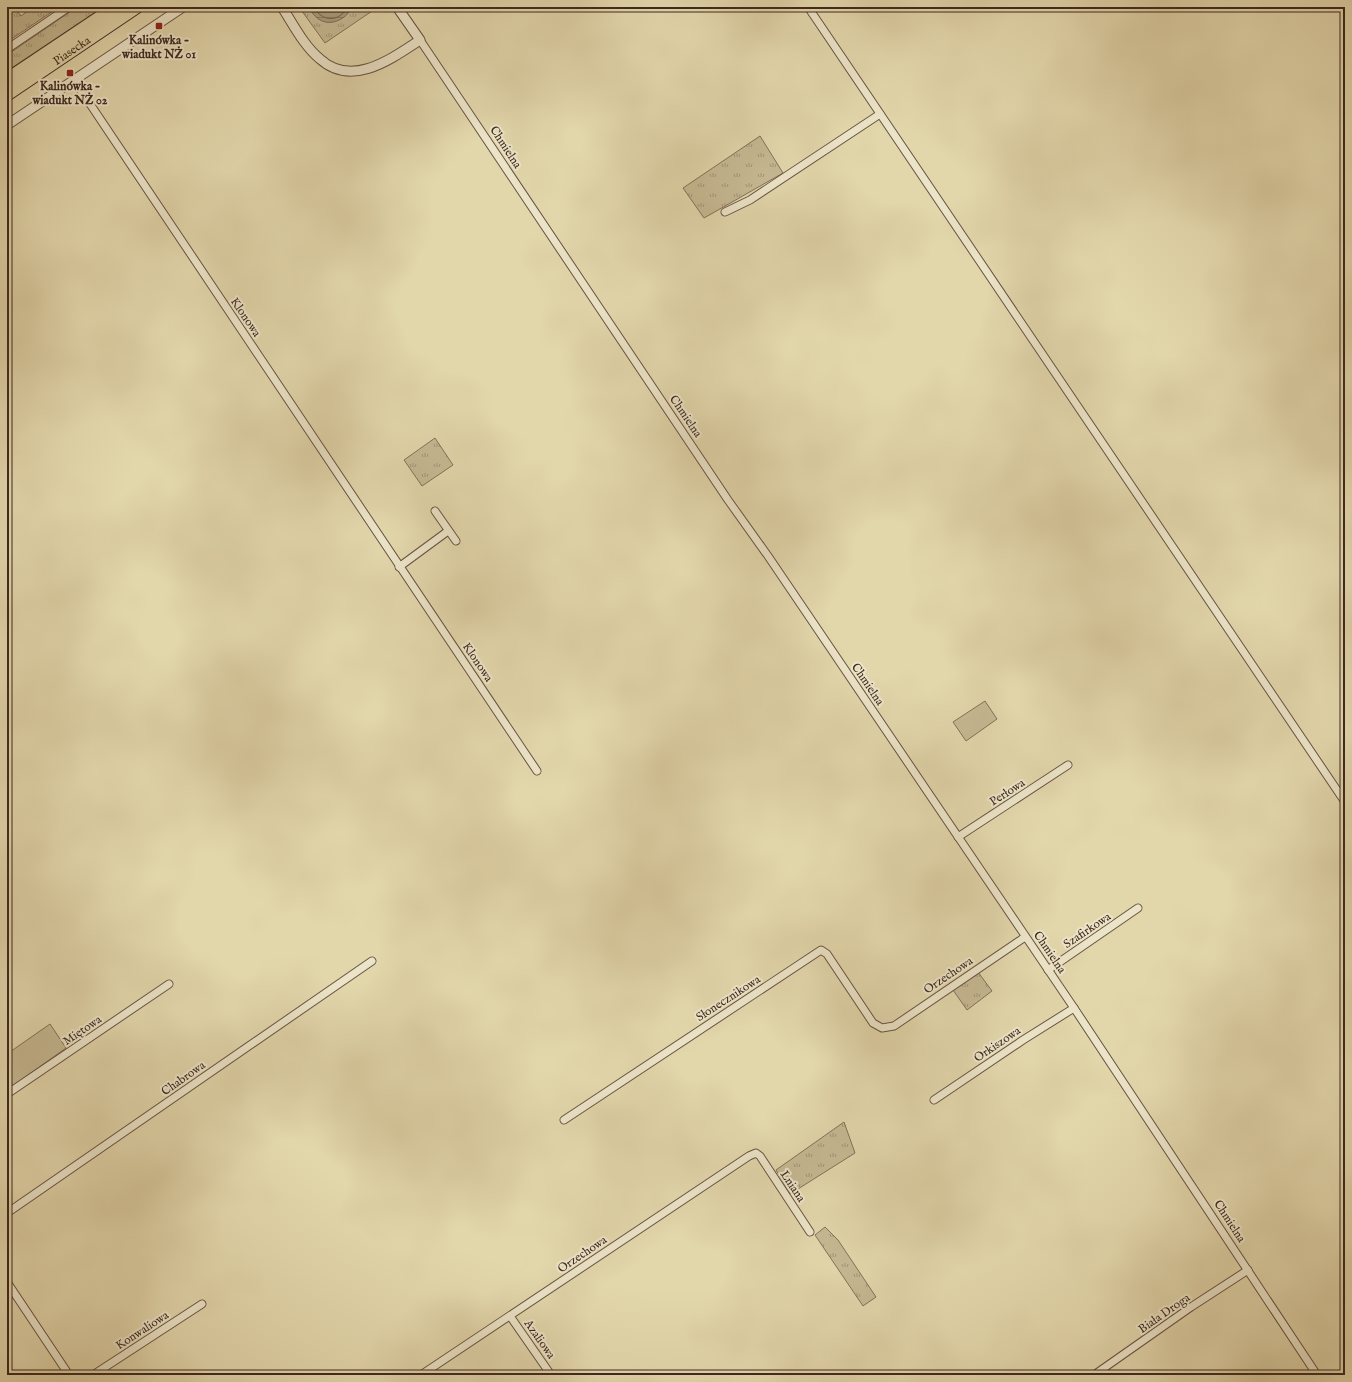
<svg xmlns="http://www.w3.org/2000/svg" width="1352" height="1382" viewBox="0 0 1352 1382" font-family="'IM FELL English',serif">
  <defs>
    <pattern id="grass-tufts" width="24" height="20" patternUnits="userSpaceOnUse"><rect width="24" height="20" fill="#c6b993"/><path d="M3 7l-1-3M5 7V3M7 7l1-3M15 17l-1-3M17 17v-4M19 17l1-3" fill="none" stroke="#a29677"/></pattern>
    <pattern id="water-rules" width="6" height="5" patternUnits="userSpaceOnUse"><rect width="6" height="5" fill="#aa9b7b"/><path d="M0 2.5h6" fill="none" stroke="#8c7e64"/></pattern>
  </defs>
  <rect width="100%" height="100%" fill="#e2d6ab"/>
  <filter id="stains"><feTurbulence type="fractalNoise" baseFrequency=".005" numOctaves="4"/><feColorMatrix values="0 0 0 0 .2 0 0 0 0 .09 0 0 0 0 .02 0 0 0 .5 -.17"/></filter>
  <radialGradient id="worn" r=".72"><stop offset=".6" stop-color="#630" stop-opacity="0"/><stop offset="1" stop-color="#630" stop-opacity=".3"/></radialGradient>
  <!-- grass -->
  <g fill="url(#grass-tufts)" stroke="#827159">
    <polygon points="13,7 14,7 21,16 33,7 59,7 7,42 7,11"/>
    <polygon points="77,7 103,7 7,71 7,55"/>
    <polygon points="299,7 378,7 325,43"/>
    <polygon points="760,136 783,173 704,218 683,188"/>
    <polygon points="435,438 453,465 422,486 404,460"/>
    <polygon points="978,972 992,991 967,1010 953,990"/>
    <polygon points="844,1122 855,1153 790,1194 776,1170"/>
    <polygon points="825,1227 838,1240 876,1297 863,1306 815,1235"/>
  </g>
  <!-- green -->
  <g fill="#c6b993" stroke="#827159">
    <polygon points="985,701 997,719 966,741 953,722"/>
    <polygon points="50,1024 66,1048 7,1090 7,1054"/>
  </g>
  <!-- water -->
  <path fill="url(#water-rules)" stroke="#7f6d56" d="M 309,7 L 353,7 C 341,26 319,29 309,7 Z"/>
  <g fill="none" stroke-linecap="round" stroke-linejoin="round">
    <!-- shore -->
    <path stroke="#74624d" stroke-width="1" d="M 313,7 C 323,22 338,23 348,7"/>
    <!-- minor casing -->
    <g stroke="#675442" stroke-width="9">
      <g id="minor">
        <polyline points="808,7 1345,802"/>
        <polyline points="420,40 728,500 768,556 1074,1008 1317,1375"/>
        <polyline points="7,49 69,7"/>
        <polyline points="74,80 537,771"/>
        <polyline points="725,212 750,200 880,114"/>
        <polyline points="435,511 456,541"/>
        <polyline points="399,567 448,531"/>
        <polyline points="958,837 1068,765"/>
        <polyline points="1048,970 1138,908"/>
        <polyline points="7,1094 169,984"/>
        <polyline points="934,1100 1023,1040 1074,1008"/>
        <polyline points="564,1120 821,950 827,954 873,1023 882,1028 894,1026 1025,937"/>
        <polyline points="7,1213 372,961"/>
        <polyline points="7,1282 69,1375"/>
        <polyline points="510,1316 551,1375"/>
        <polyline points="93,1375 202,1304"/>
        <polyline points="421,1375 749,1156 756,1153 760,1156 810,1232"/>
        <polyline points="1094,1375 1191,1307 1248,1270"/>
      </g>
    </g>
    <!-- tertiary casing -->
    <g stroke="#675442" stroke-width="11">
      <g id="tertiary">
        <path d="M 282,7 C 293,24 304,46 320,59 C 352,88 391,59 420,40 L 397,7"/>
        <polyline points="7,125 183,7"/>
      </g>
    </g>
    <!-- motorway casing -->
    <g stroke="#3e291f" stroke-width="15">
      <g id="motorway">
        <polyline points="7,80 116,7"/>
        <path id="s1" d="M 7,94 L 136,7"/>
      </g>
    </g>
    <!-- minor -->
    <use href="#minor" stroke="#ece4c8" stroke-width="7"/>
    <!-- tertiary -->
    <use href="#tertiary" stroke="#ece4c8" stroke-width="9"/>
    <!-- motorway -->
    <use href="#motorway" stroke="#e2d6ab" stroke-width="13"/>
  </g>
  <!-- markers -->
  <g fill="#8f2418" stroke="#ece4c8" stroke-width="1.5">
    <rect x="155" y="22" width="8" height="8" rx="2"/>
    <rect x="66" y="69" width="8" height="8" rx="2"/>
  </g>
  <g text-anchor="middle" stroke-width="4" stroke-linejoin="round" paint-order="stroke">
    <!-- poi labels -->
    <g font-size="12" font-weight="bold" fill="#3e291f" stroke="#ece4c8">
      <text x="159" y="44">Kalinówka -<tspan x="159" dy="14">wiadukt NŻ 01</tspan></text>
      <text x="70" y="90">Kalinówka -<tspan x="70" dy="14">wiadukt NŻ 02</tspan></text>
    </g>
    <!-- street labels -->
    <g font-size="12" fill="#3e291f" stroke="#ece4c8">
      <text dy="4" stroke="none"><textPath href="#s1" startOffset="78">Piasecka</textPath></text>
      <text transform="translate(506 147) rotate(57)" y="4">Chmielna</text>
      <text transform="translate(246 317) rotate(56)" y="4">Klonowa</text>
      <text transform="translate(686 416) rotate(56)" y="4">Chmielna</text>
      <text transform="translate(478 662) rotate(56)" y="4">Klonowa</text>
      <text transform="translate(868 684) rotate(56)" y="4">Chmielna</text>
      <text transform="translate(1007 792) rotate(-33)" y="4">Perłowa</text>
      <text transform="translate(1087 930) rotate(-34)" y="4">Szafirkowa</text>
      <text transform="translate(1050 952) rotate(56)" y="4">Chmielna</text>
      <text transform="translate(948 975) rotate(-34)" y="4">Orzechowa</text>
      <text transform="translate(728 998) rotate(-33)" y="4">Słonecznikowa</text>
      <text transform="translate(82 1030) rotate(-34)" y="4">Miętowa</text>
      <text transform="translate(997 1044) rotate(-34)" y="4">Orkiszowa</text>
      <text transform="translate(183 1078) rotate(-35)" y="4">Chabrowa</text>
      <text transform="translate(793 1186) rotate(56)" y="4">Lniana</text>
      <text transform="translate(1230 1221) rotate(57)" y="4">Chmielna</text>
      <text transform="translate(582 1254) rotate(-34)" y="4">Orzechowa</text>
      <text transform="translate(1164 1313) rotate(-35)" y="4">Biała Droga</text>
      <text transform="translate(142 1330) rotate(-33)" y="4">Konwaliowa</text>
      <text transform="translate(540 1339) rotate(55)" y="4">Azaliowa</text>
    </g>
  </g>
  <!-- margin -->
  <rect width="1352" height="1382" fill="none" stroke="#e2d6ab" stroke-width="24"/>
  <rect x="8" y="8" width="1336" height="1366" fill="none" stroke="#3e291f" stroke-width="2"/>
  <rect x="12" y="12" width="1328" height="1358" fill="none" stroke="#3e291f"/>
  <rect width="100%" height="100%" filter="url(#stains)"/>
  <rect width="100%" height="100%" fill="url(#worn)"/>
</svg>
